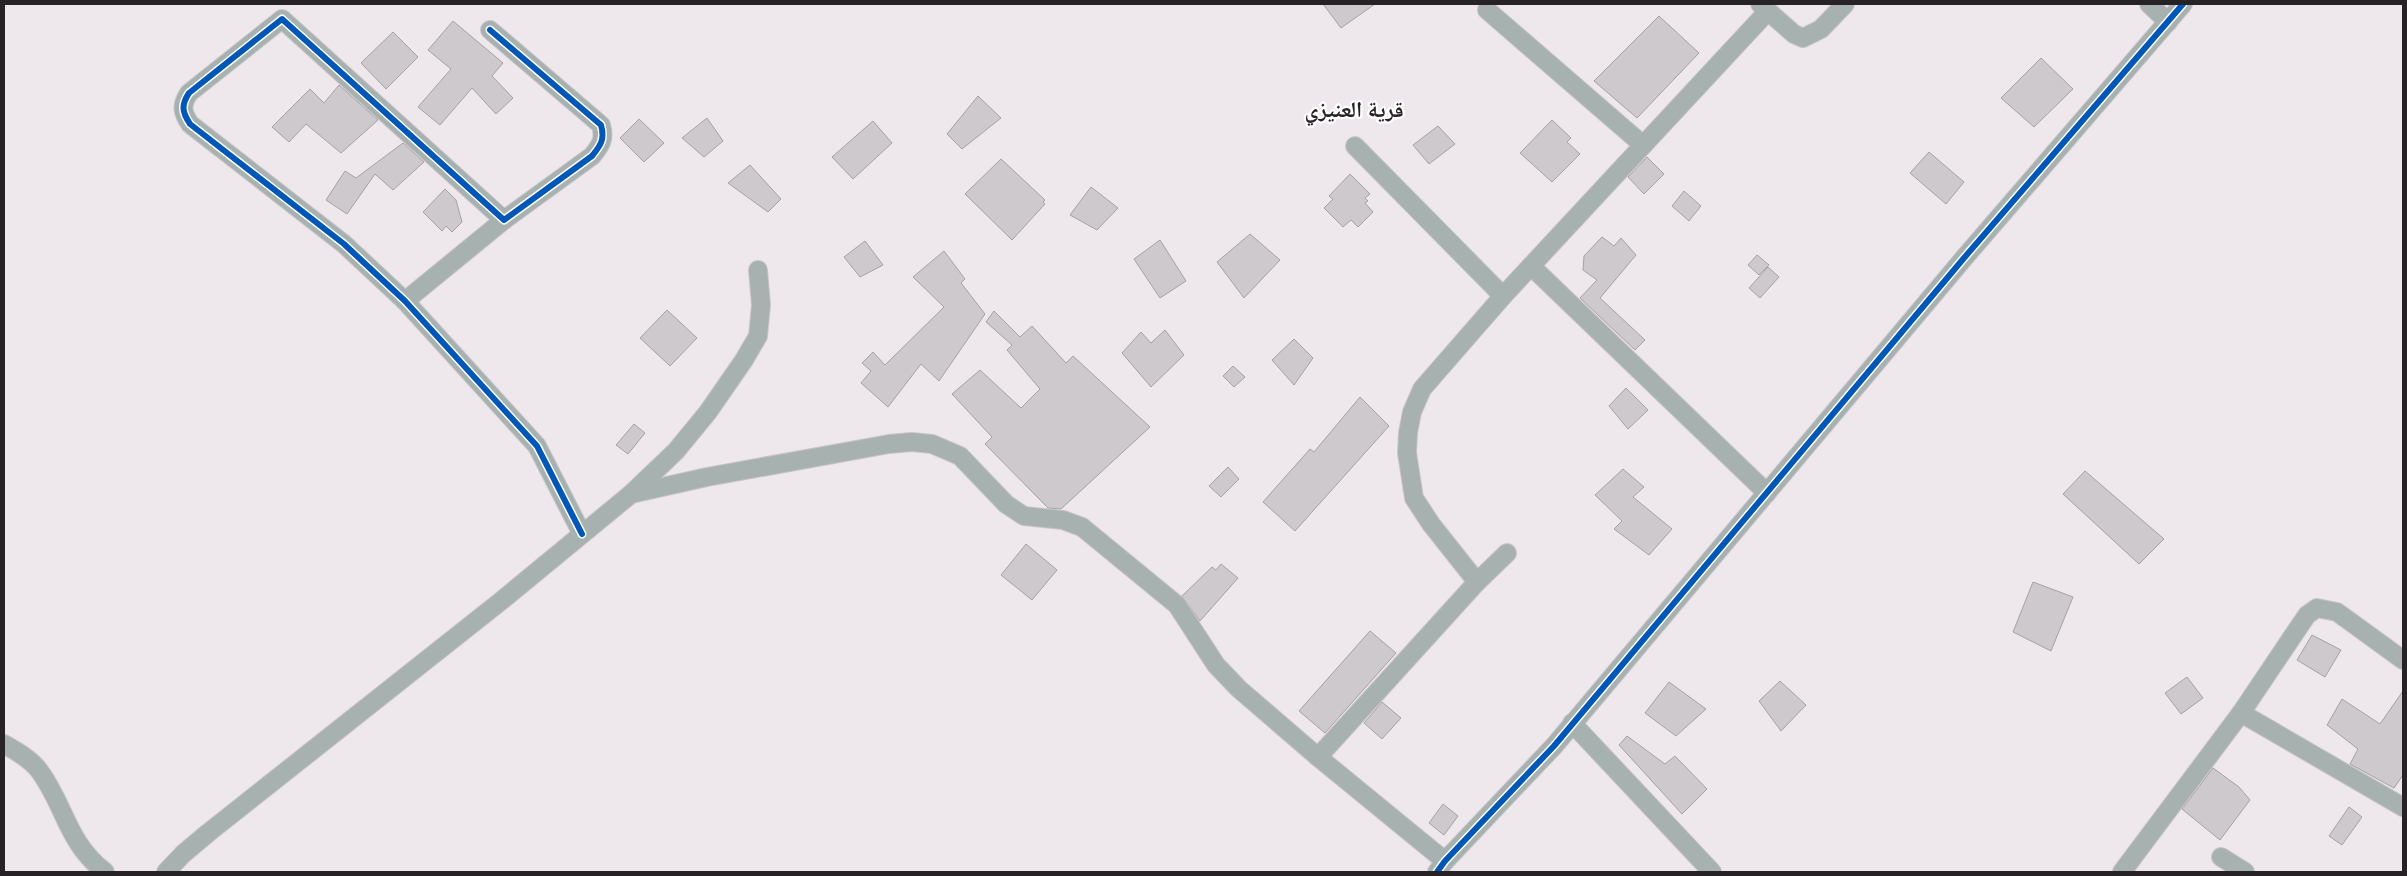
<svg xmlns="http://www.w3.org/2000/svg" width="2407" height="876" viewBox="0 0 2407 876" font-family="Lato,'Noto Naskh Arabic',sans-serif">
  <rect width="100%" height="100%" fill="#eee8ed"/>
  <!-- building -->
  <g fill="#cdc9cc" stroke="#a5a1a4">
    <polygon points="1323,4 1375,4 1341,28"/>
    <polygon points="1659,16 1699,53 1637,118 1594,81"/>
    <polygon points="453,21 503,63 492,76 513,98 496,114 472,88 440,125 418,107 451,69 428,50"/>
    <polygon points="393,32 418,57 386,89 361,63"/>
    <polygon points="2041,58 2073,89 2034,127 2001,98"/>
    <polygon points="339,85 378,120 341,153 306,124 289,142 272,127 310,89 324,103"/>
    <polygon points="978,96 1001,118 962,149 947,134"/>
    <polygon points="707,118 723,141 704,157 682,138"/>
    <polygon points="639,119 664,143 644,162 620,138"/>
    <polygon points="1552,120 1571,138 1567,142 1580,154 1552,182 1520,153"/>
    <polygon points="873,121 892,143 853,179 832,157"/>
    <polygon points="1438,126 1455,144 1429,164 1413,145"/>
    <polygon points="403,143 424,162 393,190 375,174 347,214 326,200 345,171 356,178"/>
    <polygon points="1929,152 1964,182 1946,204 1910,173"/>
    <polygon points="1647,157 1664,174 1644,194 1628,177"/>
    <polygon points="1001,159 1045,200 1043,202 1045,204 1012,240 965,194"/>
    <polygon points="750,165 781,199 768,212 728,183"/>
    <polygon points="1350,174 1370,194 1365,198 1368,201 1365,203 1373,212 1358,227 1351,220 1343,227 1324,208 1333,199 1329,196"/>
    <polygon points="1091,187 1118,208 1097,230 1070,215"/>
    <polygon points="445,189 456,200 462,222 452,232 446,226 442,231 423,212"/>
    <polygon points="1684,191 1701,206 1689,221 1672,206"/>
    <polygon points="1250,234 1280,260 1244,298 1217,262"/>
    <polygon points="1602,237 1614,246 1621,238 1636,255 1600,298 1645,340 1635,350 1580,298 1597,280 1583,270 1584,256"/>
    <polygon points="1160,240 1186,281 1160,298 1134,259"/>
    <polygon points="865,241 883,265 860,277 844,257"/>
    <polygon points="944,251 965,279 961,283 985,314 939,381 921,364 888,407 861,383 871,371 862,363 873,352 885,365 944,307 913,277"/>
    <polygon points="1757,255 1769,265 1759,275 1748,265"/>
    <polygon points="1768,267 1779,277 1760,298 1749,288"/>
    <polygon points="667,310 697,338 670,366 640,338"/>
    <polygon points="994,311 1020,337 1032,326 1066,363 1073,356 1150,427 1061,509 1048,508 985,444 992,437 952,394 980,370 1021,408 1040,389 1007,350 1012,345 986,322"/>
    <polygon points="1165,330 1184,355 1151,387 1122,353 1141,332 1151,343"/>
    <polygon points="1294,339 1313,358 1294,385 1272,360"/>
    <polygon points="1233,366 1245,377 1234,387 1223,376"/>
    <polygon points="1626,388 1648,410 1628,429 1609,406"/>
    <polygon points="1360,397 1389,426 1295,531 1263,502 1310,449 1314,452"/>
    <polygon points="634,424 645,433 628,454 616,445"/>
    <polygon points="1228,467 1239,479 1221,497 1209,486"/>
    <polygon points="1623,469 1644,487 1633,497 1672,529 1649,555 1614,529 1622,521 1595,495"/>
    <polygon points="2085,471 2164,539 2139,564 2063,494"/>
    <polygon points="1026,544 1057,570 1032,600 1001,575"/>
    <polygon points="1221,564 1238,578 1200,621 1182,596 1212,567 1216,570"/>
    <polygon points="2033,582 2073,597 2051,651 2013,632"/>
    <polygon points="1370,631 1396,653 1325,733 1299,711"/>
    <polygon points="2312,635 2341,650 2325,677 2297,660"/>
    <polygon points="2187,677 2203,698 2181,714 2165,693"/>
    <polygon points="1780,681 1806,705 1781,731 1759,701"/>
    <polygon points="1669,682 1706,709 1676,736 1645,713"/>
    <polygon points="2403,691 2403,775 2394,788 2350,764 2358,749 2327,725 2342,699 2380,724"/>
    <polygon points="1382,702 1401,718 1382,739 1364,723"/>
    <polygon points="1627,736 1665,764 1675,756 1707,789 1682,814 1619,745"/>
    <polygon points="2213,768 2239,787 2250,800 2220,840 2182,809"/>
    <polygon points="1443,804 1458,816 1444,835 1429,823"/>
    <polygon points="2349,807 2362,817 2342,845 2329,836"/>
  </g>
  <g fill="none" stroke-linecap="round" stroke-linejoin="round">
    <!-- street casing -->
    <g stroke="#c9c5c8" stroke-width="20">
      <g id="street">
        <polyline points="1760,4 1794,34 1803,38 1821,29 1845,4"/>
        <polyline points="2149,4 2168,22"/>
        <polyline points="1487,10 1643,145"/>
        <path d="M 490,30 L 601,125 C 605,139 601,145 592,156 L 504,220 L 282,19 L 189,93 C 181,105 182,112 190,124 L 344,244 L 405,301 L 537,446 L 582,534"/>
        <polyline points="1355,146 1503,296"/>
        <polyline points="1531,266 1767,493"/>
        <polyline points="405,301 504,220"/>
        <polyline points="631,494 707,477 889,444 912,442 932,444 960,456 1006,504 1024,516 1063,520 1082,527 1177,605 1216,665 1239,689 1318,757 1445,861"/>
        <polyline points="1477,582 1431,524 1414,498 1407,453 1408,433 1412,412 1422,389 1503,296 1768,11"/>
        <polyline points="2241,713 2403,807"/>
        <polyline points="1572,723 1712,872"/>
        <path d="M 4,744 C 16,751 29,758 38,769 C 65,804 66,842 105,872"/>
        <polyline points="1318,757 1477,582 1507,553"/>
        <polyline points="2221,857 2245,872"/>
        <polyline points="166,872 183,854 208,833 501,601 631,494 676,451 708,412 744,360 758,336 761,305 758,270"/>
        <polyline points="1437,872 1445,861 1554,746 1964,258 2183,4"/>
        <polyline points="2122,872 2241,713 2307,615 2317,608 2337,612 2403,660"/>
      </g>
    </g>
    <!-- street -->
    <use href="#street" stroke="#a7b1b0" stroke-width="18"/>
    <!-- cycleway casing -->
    <g stroke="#fff" stroke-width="9">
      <g id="cycleway">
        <path d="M 490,30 L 601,125 C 605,139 601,145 592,156 L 504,220 L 282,19 L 189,93 C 181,105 182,112 190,124 L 344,244 L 405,301 L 537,446 L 582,534"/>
        <polyline points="1437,872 1445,861 1554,746 1964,258 2183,4"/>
      </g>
    </g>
    <!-- cycleway -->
    <use href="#cycleway" stroke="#0057b8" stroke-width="6"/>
  </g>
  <g text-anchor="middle" stroke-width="4.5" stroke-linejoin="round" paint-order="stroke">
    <!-- district labels -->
    <g font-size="22" font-weight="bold" fill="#262225" stroke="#fff">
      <text x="1354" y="117">قرية العنيزي</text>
    </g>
  </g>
  <!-- border -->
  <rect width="2407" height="876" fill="none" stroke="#262225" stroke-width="10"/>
</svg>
